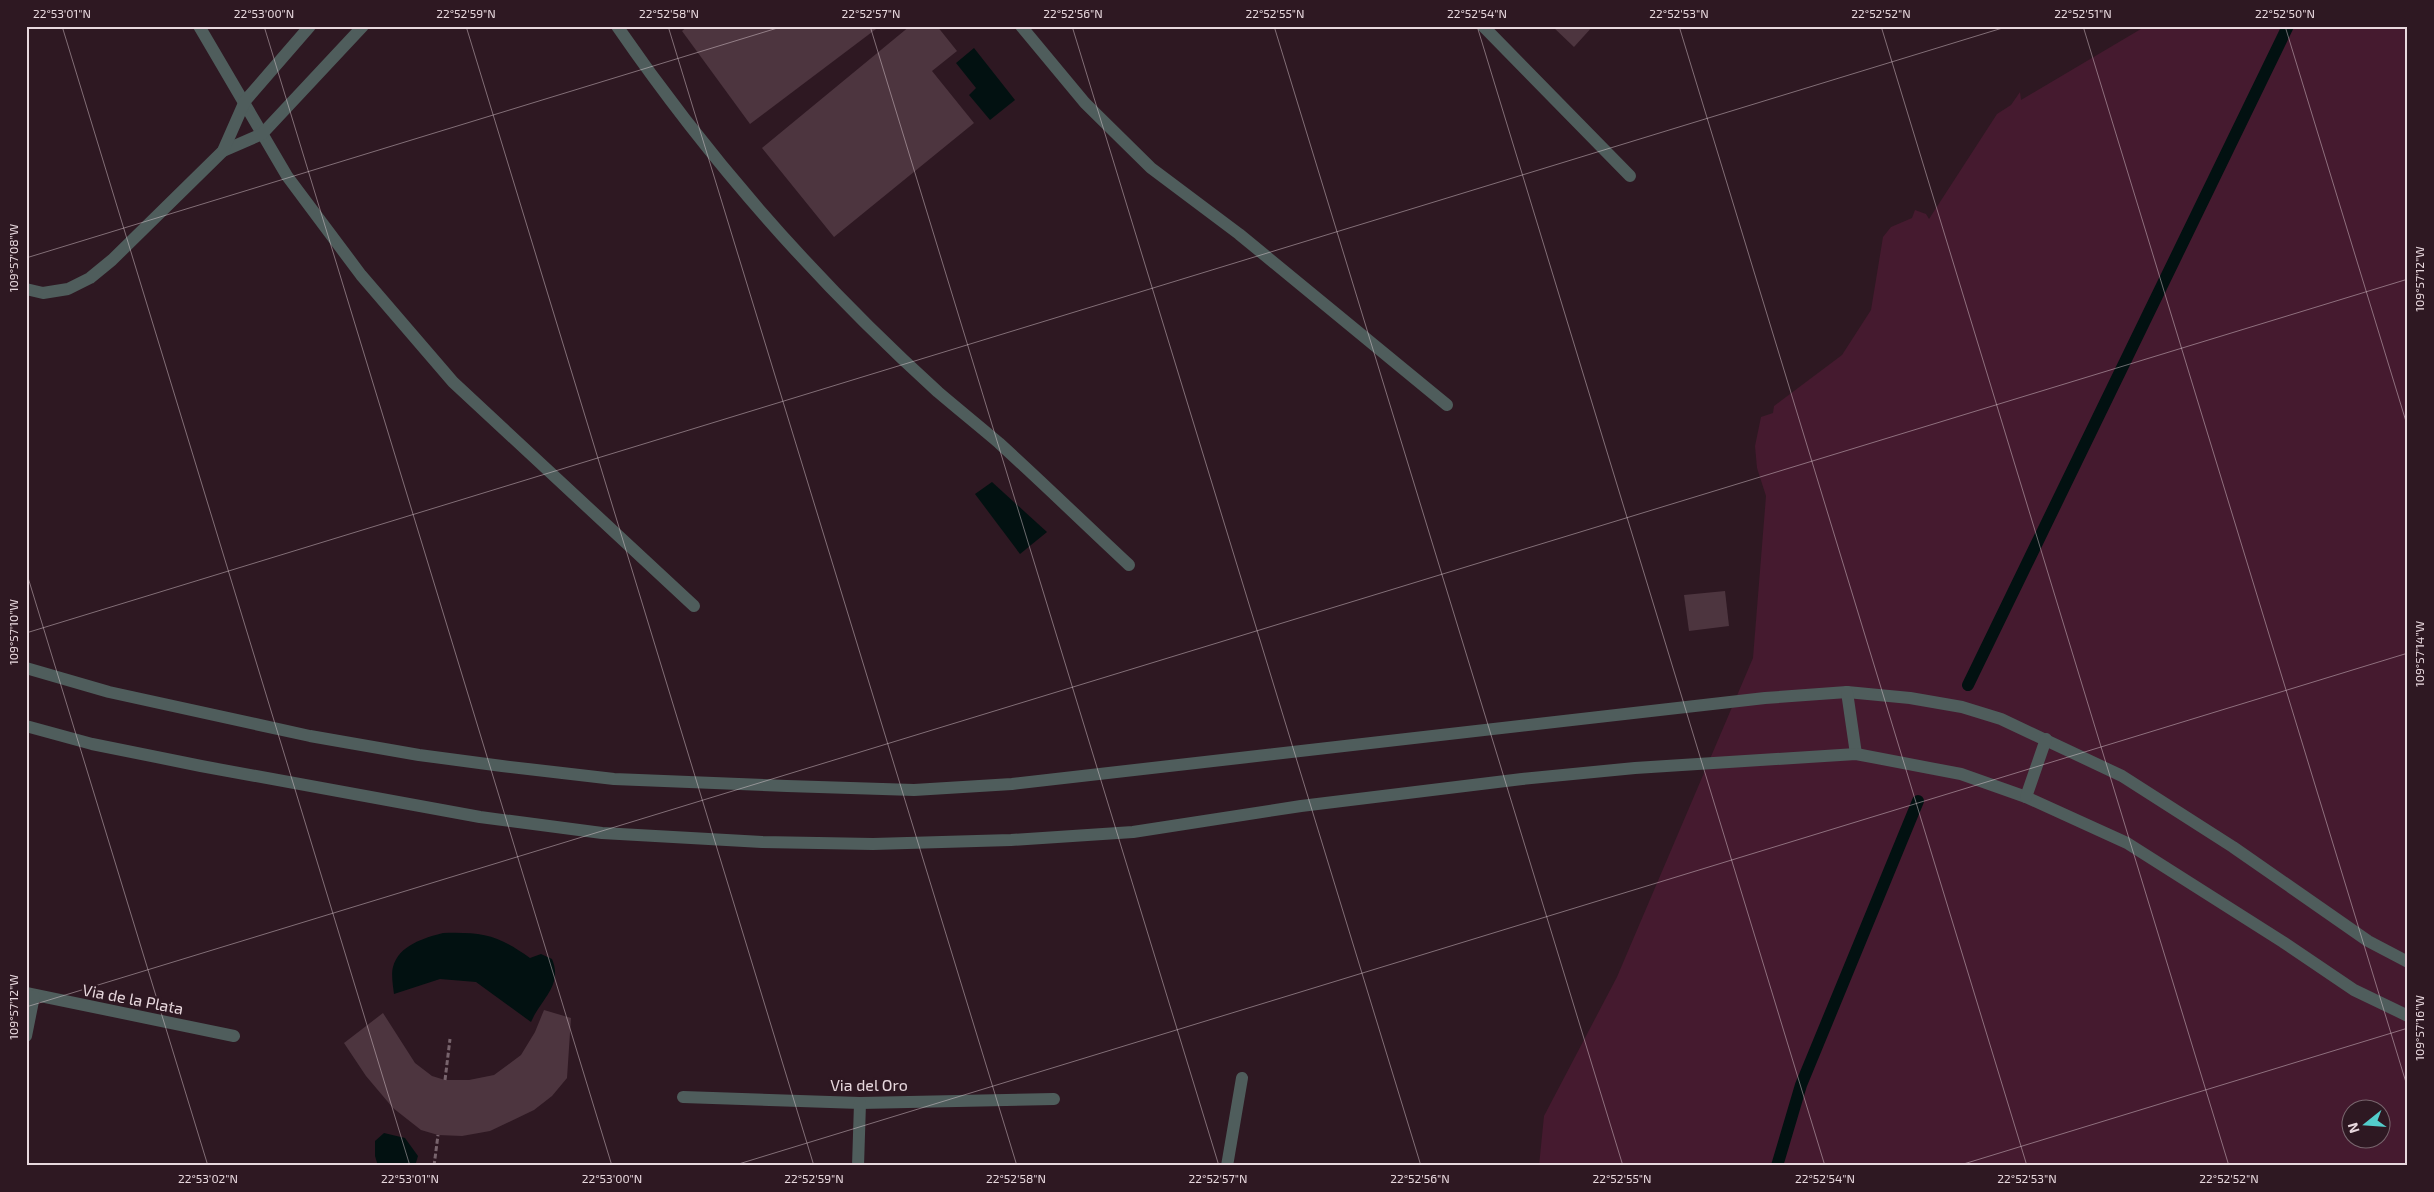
<svg xmlns="http://www.w3.org/2000/svg" width="2434" height="1192" viewBox="0 0 2434 1192" font-family="'Exo 2',sans-serif">
  <rect width="100%" height="100%" fill="#2e1822"/>
  <!-- green -->
  <path fill="#451a2f" fill-rule="evenodd" d="M 2146,26 L 2408,26 L 2408,1166 L 1539,1166 L 1544,1116 L 1617,977 L 1753,658 L 1766,496 L 1757,468 L 1755,446 L 1761,417 L 1773,413 L 1774,406 L 1842,355 L 1871,310 L 1883,237 L 1891,227 L 1912,218 L 1915,210 L 1926,214 L 1929,219 L 1997,114 L 2011,105 L 2020,92 L 2021,100 ZM 2352,1110 L 2382,1110 L 2382,1140 L 2352,1140 Z"/>
  <!-- water -->
  <g fill="#021111">
    <polygon points="974,48 1015,100 990,120 969,95 976,88 956,63"/>
    <polygon points="992,482 1047,532 1020,554 975,494"/>
    <path d="M 443,933 C 483,932 498,935 530,958 L 541,954 L 552,959 C 563,985 542,998 531,1022 L 476,982 L 440,979 L 394,994 C 393,986 391,974 393,967 C 399,945 424,938 443,933 Z"/>
    <polygon points="384,1133 405,1138 418,1156 415,1166 378,1166 375,1156 375,1141"/>
  </g>
  <g fill="none" stroke-linecap="round" stroke-linejoin="round">
    <!-- stream -->
    <g stroke="#021111" stroke-width="12">
      <polyline points="1968,685 2288,26"/>
      <polyline points="1777,1166 1801,1085 1918,801"/>
    </g>
  </g>
  <!-- building -->
  <g fill="#4d353f">
    <polygon points="688,26 880,26 750,124 682,31"/>
    <polygon points="910,26 937,26 957,51 932,71 974,123 834,237 762,148"/>
    <polygon points="1552,26 1593,26 1574,47"/>
    <polygon points="1725,591 1729,626 1689,631 1684,595"/>
    <polygon points="544,1010 571,1018 567,1078 552,1096 534,1110 490,1131 462,1136 438,1135 421,1130 393,1108 366,1076 344,1043 383,1013 415,1063 432,1076 445,1080 469,1080 494,1075 521,1055 535,1032"/>
  </g>
  <g fill="none" stroke-linecap="round" stroke-linejoin="round">
    <!-- path -->
    <g stroke="#78646d" stroke-width="3" stroke-dasharray="5 2.5" stroke-linecap="butt">
      <polyline points="445,1080 450,1039"/>
      <polyline points="434,1166 438,1135"/>
    </g>
    <!-- street -->
    <g stroke="#4f5d5c" stroke-width="12">
      <polyline points="199,26 287,176 361,275 453,382 694,606"/>
      <path d="M 617,26 C 709,160 818,283 938,392 C 958,409 979,426 999,443 C 1043,483 1085,524 1129,565"/>
      <polyline points="1021,26 1085,103 1151,168 1239,234 1447,405"/>
      <polyline points="1483,26 1630,176"/>
      <polyline points="223,151 262,134 363,26"/>
      <polyline points="26,289 43,293 68,289 90,278 112,260 223,151 245,101 310,26"/>
      <polyline points="26,668 109,692 310,736 419,755 502,766 614,779 787,786 914,790 1012,784 1765,698 1847,692 1910,698 1962,707 2001,719 2122,776 2233,847 2368,941 2408,962"/>
      <polyline points="1847,692 1856,754"/>
      <polyline points="26,726 92,744 201,766 480,817 602,833 762,842 873,844 1011,840 1133,832 1301,806 1522,779 1635,768 1856,754 1961,774 2026,797 2127,843 2283,942 2354,990 2408,1016"/>
      <polyline points="2026,797 2046,739"/>
      <polyline points="26,993 234,1036"/>
      <polyline points="26,1036 34,996"/>
      <polyline points="683,1097 860,1103 1054,1099"/>
      <polyline points="858,1166 860,1103"/>
      <polyline points="1227,1166 1242,1078"/>
    </g>
  </g>
  <!-- ticks -->
  <path fill="none" stroke="#e8d8de" stroke-width="1" stroke-opacity="0.45" d="M 62,26 L 410,1166M 264,26 L 612,1166M 466,26 L 814,1166M 668,26 L 1017,1166M 870,26 L 1219,1166M 1072,26 L 1421,1166M 1274,26 L 1623,1166M 1477,26 L 1825,1166M 1679,26 L 2027,1166M 1881,26 L 2229,1166M 2083,26 L 2408,1089M 2285,26 L 2408,428M 26,258 L 784,26M 26,571 L 208,1166M 26,633 L 2009,26M 26,1007 L 2408,279M 732,1166 L 2408,653M 1957,1166 L 2408,1028"/>
  <g text-anchor="middle" stroke-width="5" stroke-linejoin="round" paint-order="stroke">
    <!-- street labels -->
    <g font-size="16" fill="#e8d8de" stroke="#2e1822">
      <text transform="translate(133 999) rotate(11)" y="6">Via de la Plata</text>
      <text x="869" y="1091">Via del Oro</text>
    </g>
  </g>
  <!-- border -->
  <rect width="2434" height="1192" fill="none" stroke="#2e1822" stroke-width="55"/>
  <!-- north arrow -->
  <g transform="translate(2366 1124) rotate(253)"><circle r="24" fill="#2e1822" stroke="#78656d"/>
  <path d="M0-4L9 19L0 12L-9 19Z" fill="#53cdcb"/>
  <text y="-8" font-size="14" font-weight="bold" text-anchor="middle" fill="#e8d8de">N</text>
  </g>
  <rect x="28" y="28" width="2378" height="1136" fill="none" stroke="#e8d8de" stroke-width="2"/>
  <g font-size="12" text-anchor="middle" fill="#e8d8de">
    <text x="62" y="18">22°53'01"N</text>
    <text x="264" y="18">22°53'00"N</text>
    <text x="466" y="18">22°52'59"N</text>
    <text x="669" y="18">22°52'58"N</text>
    <text x="871" y="18">22°52'57"N</text>
    <text x="1073" y="18">22°52'56"N</text>
    <text x="1275" y="18">22°52'55"N</text>
    <text x="1477" y="18">22°52'54"N</text>
    <text x="1679" y="18">22°52'53"N</text>
    <text x="1881" y="18">22°52'52"N</text>
    <text x="2083" y="18">22°52'51"N</text>
    <text x="2285" y="18">22°52'50"N</text>
    <text transform="translate(14 258) rotate(-90)" y="4">109°57'08"W</text>
    <text transform="translate(2420 279) rotate(-90)" y="4">109°57'12"W</text>
    <text transform="translate(14 632) rotate(-90)" y="4">109°57'10"W</text>
    <text transform="translate(2420 654) rotate(-90)" y="4">109°57'14"W</text>
    <text transform="translate(14 1007) rotate(-90)" y="4">109°57'12"W</text>
    <text transform="translate(2420 1028) rotate(-90)" y="4">109°57'16"W</text>
    <text x="208" y="1183">22°53'02"N</text>
    <text x="410" y="1183">22°53'01"N</text>
    <text x="612" y="1183">22°53'00"N</text>
    <text x="814" y="1183">22°52'59"N</text>
    <text x="1016" y="1183">22°52'58"N</text>
    <text x="1218" y="1183">22°52'57"N</text>
    <text x="1420" y="1183">22°52'56"N</text>
    <text x="1622" y="1183">22°52'55"N</text>
    <text x="1825" y="1183">22°52'54"N</text>
    <text x="2027" y="1183">22°52'53"N</text>
    <text x="2229" y="1183">22°52'52"N</text>
  </g>
</svg>
